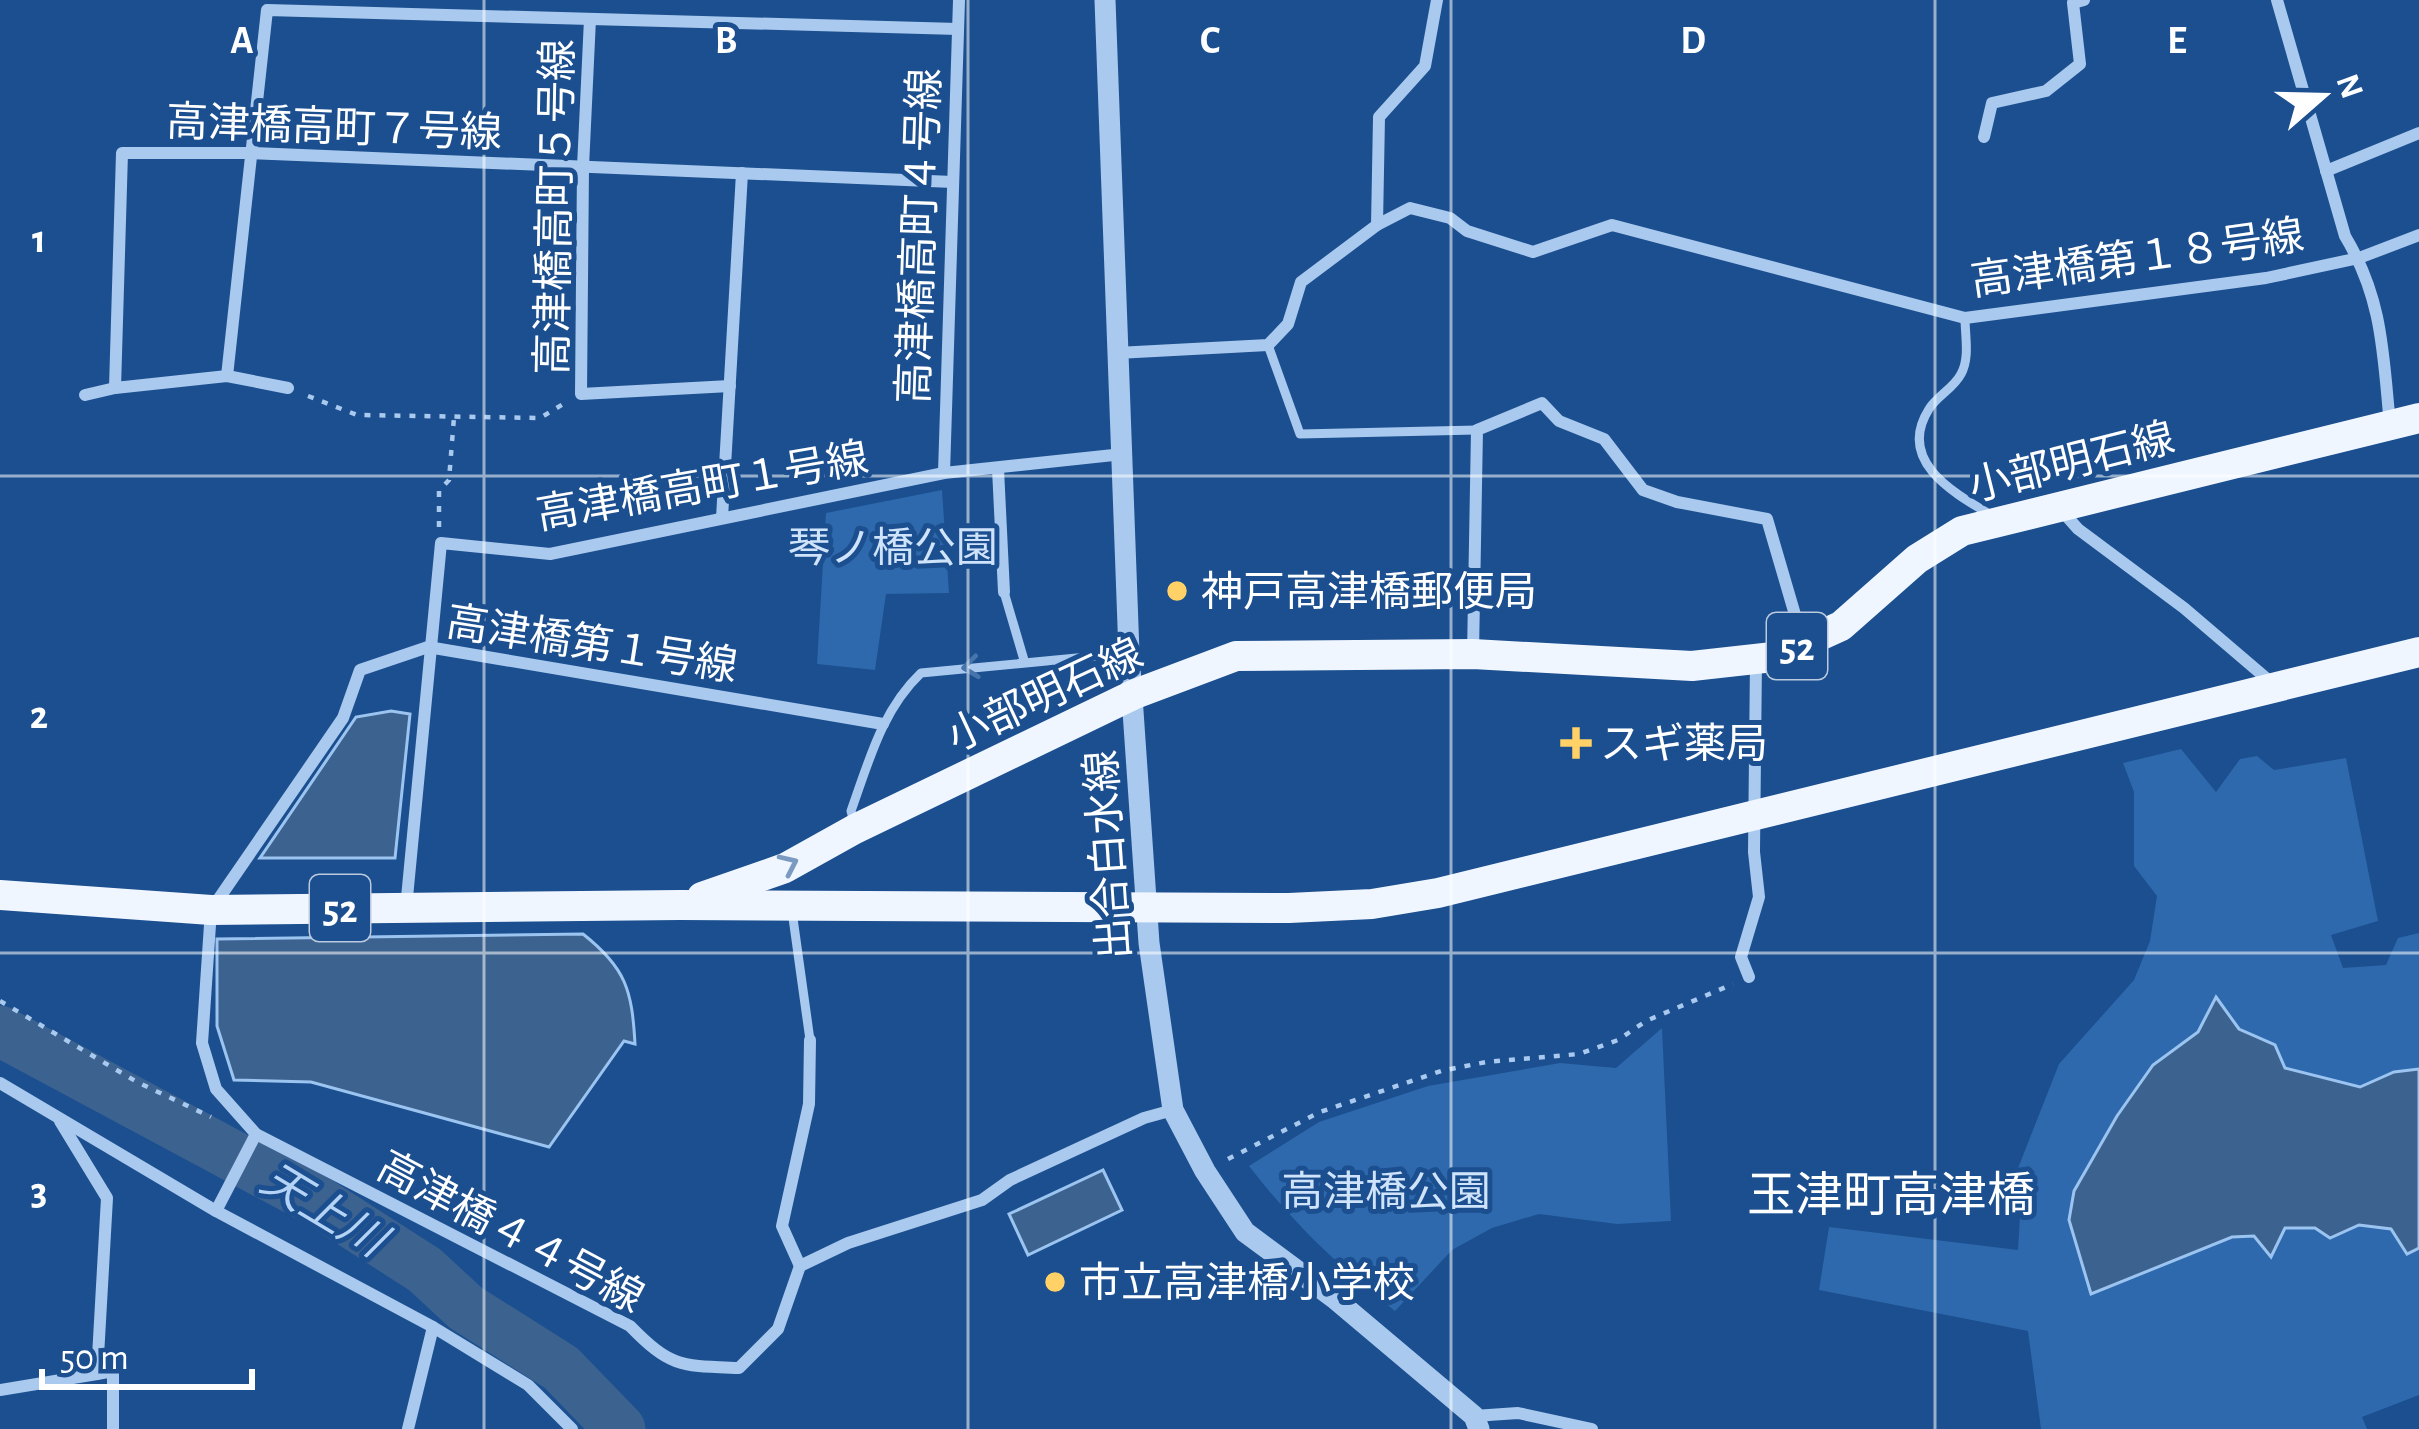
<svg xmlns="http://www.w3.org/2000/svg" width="2419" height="1429" viewBox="0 0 2419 1429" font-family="'Alegreya Sans','Noto Sans JP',sans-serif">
  <rect width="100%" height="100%" fill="#1b4f8f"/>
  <!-- green -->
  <g fill="#2e69ad">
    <polygon points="942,490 949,593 886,594 875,670 817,664 826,513"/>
    <polygon points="2181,749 2216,792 2240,759 2257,756 2274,770 2346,758 2378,921 2331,935 2343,968 2386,965 2398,938 2419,933 2419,1395 2362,1417 2367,1429 2041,1429 2028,1331 1819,1290 1829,1227 2018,1250 2021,1199 2009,1191 2059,1064 2134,980 2150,941 2157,896 2134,866 2134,792 2123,763"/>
    <path d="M 1662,1028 L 1671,1221 L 1617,1224 L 1539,1214 L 1492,1228 L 1452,1250 L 1395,1311 C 1339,1267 1293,1223 1249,1166 L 1319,1122 L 1428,1086 L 1560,1063 L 1616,1068 Z"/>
  </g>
  <!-- water -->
  <g fill="#3c6290" stroke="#9cc4f0" stroke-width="3">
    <polygon points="391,711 410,714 395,858 260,858 356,717"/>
    <path d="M 583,934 C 626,968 632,990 635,1044 L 624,1041 L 549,1147 L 311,1082 L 234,1080 L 217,1026 L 217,939 Z"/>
    <polygon points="2216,997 2239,1029 2275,1045 2285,1068 2360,1087 2394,1072 2419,1069 2419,1248 2407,1254 2391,1229 2359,1225 2330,1238 2315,1228 2285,1228 2271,1257 2254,1236 2232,1237 2091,1294 2069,1220 2074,1191 2117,1116 2153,1065 2198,1032"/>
    <polygon points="1103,1170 1122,1210 1028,1255 1009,1214"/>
  </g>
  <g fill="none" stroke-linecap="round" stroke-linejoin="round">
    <!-- river -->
    <polyline stroke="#3c6290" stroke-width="51" points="0,1031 319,1202 425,1270 466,1308 561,1368 620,1429"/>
    <!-- path -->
    <g stroke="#a9c9ee" stroke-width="4.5" stroke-dasharray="6 9" stroke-linecap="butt">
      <polyline points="308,396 357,415 540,418 565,403"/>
      <polyline points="439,527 439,491 449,480 454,417"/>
      <polyline points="0,1001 137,1082 211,1117"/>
      <polyline points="1228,1159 1320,1112 1441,1071 1486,1062 1579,1054 1618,1040 1646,1021 1733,984"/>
    </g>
    <!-- service -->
    <g stroke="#a9c9ee" stroke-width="9">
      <path d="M 1965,318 C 1965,336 1970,358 1961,374 C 1954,388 1937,396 1929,409 C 1896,461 1954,493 1991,515"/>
      <polyline points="1268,345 1300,434 1477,430"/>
      <polyline points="1004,592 1024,660"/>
      <path d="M 854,822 L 851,811 C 869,761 882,710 921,673 L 1129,653"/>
      <polyline points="792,911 810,1040"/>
    </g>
    <!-- minor -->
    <g stroke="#a9c9ee" stroke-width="12">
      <path d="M 2277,0 L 2345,236 C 2383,299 2383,354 2390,425"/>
      <polyline points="590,19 583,167 581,394 730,386"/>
      <polyline points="1984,137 1992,103 2046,91 2080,64 2073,3 2084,0"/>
      <polyline points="2326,171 2419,133"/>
      <polyline points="1377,225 1410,208 1450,218 1467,231 1533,252 1612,225 1965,318 2266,278 2359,258 2419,235"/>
      <polyline points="1117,353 1268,345 1288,324 1301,282 1377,225 1379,117 1425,66 1437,0"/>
      <polyline points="227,376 267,10 958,29"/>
      <polyline points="288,388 227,376 115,388 122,153 251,153 953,182"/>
      <polyline points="85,395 115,388"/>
      <polyline points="998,469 1004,592"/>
      <polyline points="944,473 959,0"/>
      <polyline points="2062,511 2078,529 2184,608 2273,684"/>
      <polyline points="722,518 742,173"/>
      <polyline points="1473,654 1477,430 1542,403 1559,421 1604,439 1643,490 1677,502 1767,519 1803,642"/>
      <path d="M 883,724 L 428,647 L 360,670 L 343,718 L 211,910 L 202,1043 L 216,1089 L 256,1134 L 630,1326 C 671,1368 681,1366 739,1368 L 778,1329 L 800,1266 L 848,1243 L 982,1200 L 1010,1180 L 1144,1118 L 1173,1110"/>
      <polyline points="406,908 441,543 550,554 944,473 1123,454"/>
      <polyline points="1749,977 1741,957 1759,897 1754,852 1756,660"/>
      <polyline points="0,1083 216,1211 433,1327 528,1385 572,1429"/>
      <polyline points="60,1121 107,1198 97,1374 113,1371 113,1429"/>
      <polyline points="216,1211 256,1134"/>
      <polyline points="800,1266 782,1226 809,1104 810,1040"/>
      <polyline points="0,1390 97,1374"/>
      <polyline points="1474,1416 1518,1413 1592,1429"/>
      <polyline points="408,1429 433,1327"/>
    </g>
    <!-- tertiary -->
    <polyline stroke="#a9c9ee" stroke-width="21" points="1105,0 1129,653 1149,943 1173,1110 1205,1171 1245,1232 1334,1298 1474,1416 1479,1429"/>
    <!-- primary -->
    <g stroke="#f0f6ff" stroke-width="30">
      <polyline points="0,895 211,910 680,905 1289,908 1372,904 1438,893 2419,652"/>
      <polyline points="702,897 785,868 855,829 1135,694 1236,656 1473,654 1692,666 1773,657 1841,626 1917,559 1962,531 2419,418"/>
    </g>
  </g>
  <!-- one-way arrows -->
  <defs><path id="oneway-chevron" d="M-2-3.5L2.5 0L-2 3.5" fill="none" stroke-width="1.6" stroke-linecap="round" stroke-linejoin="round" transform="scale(3)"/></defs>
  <use stroke="#4674ac" href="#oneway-chevron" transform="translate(971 667) rotate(173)"/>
  <use stroke="#7b9ac1" href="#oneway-chevron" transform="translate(789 864) rotate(-25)"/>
  <!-- grid -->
  <path fill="none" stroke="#fff" stroke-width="3" stroke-opacity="0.55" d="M 484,0 L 484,1429M 968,0 L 968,1429M 1451,0 L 1451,1429M 1935,0 L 1935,1429M 0,476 L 2419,476M 0,953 L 2419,953"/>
  <!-- markers -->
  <g fill="#ffd166" stroke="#1b4f8f" stroke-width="4.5">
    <circle cx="1177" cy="591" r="12"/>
    <path d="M1570 725h12v12h12v12h-12v12h-12v-12h-12v-12h12z"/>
    <circle cx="1055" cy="1282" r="12"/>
  </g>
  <g text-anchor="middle" stroke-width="10" stroke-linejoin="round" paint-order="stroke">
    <!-- shield labels -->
    <g fill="#1b4f8f" stroke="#bbcadd" stroke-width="3">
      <rect x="1767" y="613" width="60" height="66" rx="9"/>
      <rect x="310" y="875" width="60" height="66" rx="9"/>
    </g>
    <g font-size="39" font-weight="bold" fill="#fff">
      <text x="1797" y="660">52</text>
      <text x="340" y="922">52</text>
    </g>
    <!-- street labels -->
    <g font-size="42" fill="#fff" stroke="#1b4f8f">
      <text transform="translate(334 126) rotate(2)" y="15">高津橋高町７号線</text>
      <text transform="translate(554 207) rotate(-89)" y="15">高津橋高町５号線</text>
      <text transform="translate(918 236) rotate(-88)" y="15">高津橋高町４号線</text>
      <text transform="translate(2137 257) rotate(-8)" y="15">高津橋第１８号線</text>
      <text transform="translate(2071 461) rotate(-14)" y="15">小部明石線</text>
      <text transform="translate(702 485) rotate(-10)" y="15">高津橋高町１号線</text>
      <text transform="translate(592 643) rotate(9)" y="15">高津橋第１号線</text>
      <text transform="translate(1044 694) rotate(-25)" y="15">小部明石線</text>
      <text transform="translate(1107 855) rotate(-94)" y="15">出合白水線</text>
      <text transform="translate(511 1231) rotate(28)" y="15">高津橋４４号線</text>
    </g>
    <!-- park labels -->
    <g font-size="42" fill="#cfe3fa" stroke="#1b4f8f">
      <text x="893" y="562">琴ノ橋公園</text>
      <text x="1386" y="1206">高津橋公園</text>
    </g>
    <!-- poi labels -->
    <g font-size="42" fill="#fff" stroke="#1b4f8f" text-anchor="start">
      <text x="1201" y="606">神戸高津橋郵便局</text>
      <text x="1600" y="758">スギ薬局</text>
      <text x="1079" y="1297">市立高津橋小学校</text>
    </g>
    <!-- water labels -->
    <g font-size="45" font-style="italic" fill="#b5d3f5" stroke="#1b4f8f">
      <text transform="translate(324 1209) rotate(31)" y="16">天上川</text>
    </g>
    <!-- quarter labels -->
    <g font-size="48" fill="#fff" stroke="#1b4f8f">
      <text x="1891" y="1211">玉津町高津橋</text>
    </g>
  </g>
  <g font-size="39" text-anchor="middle" font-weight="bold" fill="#fff" stroke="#1b4f8f" stroke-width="10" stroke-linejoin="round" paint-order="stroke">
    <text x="242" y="53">A</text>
    <text x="726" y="53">B</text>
    <text x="1210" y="53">C</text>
    <text x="1693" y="53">D</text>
    <text x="2177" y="53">E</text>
    <text x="39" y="252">1</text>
    <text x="39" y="728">2</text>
    <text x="39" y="1204">3</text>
  </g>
  <!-- north arrow -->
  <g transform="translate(2323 96) rotate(70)" stroke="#1b4f8f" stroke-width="9" paint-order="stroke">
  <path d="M0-9L21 45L0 30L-21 45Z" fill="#ffffff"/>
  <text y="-18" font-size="33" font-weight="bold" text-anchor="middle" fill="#ffffff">N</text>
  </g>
  <!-- scale -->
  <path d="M42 1369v18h210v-18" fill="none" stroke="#ffffff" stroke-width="6"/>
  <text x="60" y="1369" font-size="36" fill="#ffffff" stroke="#1b4f8f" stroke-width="9" paint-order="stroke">50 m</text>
</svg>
